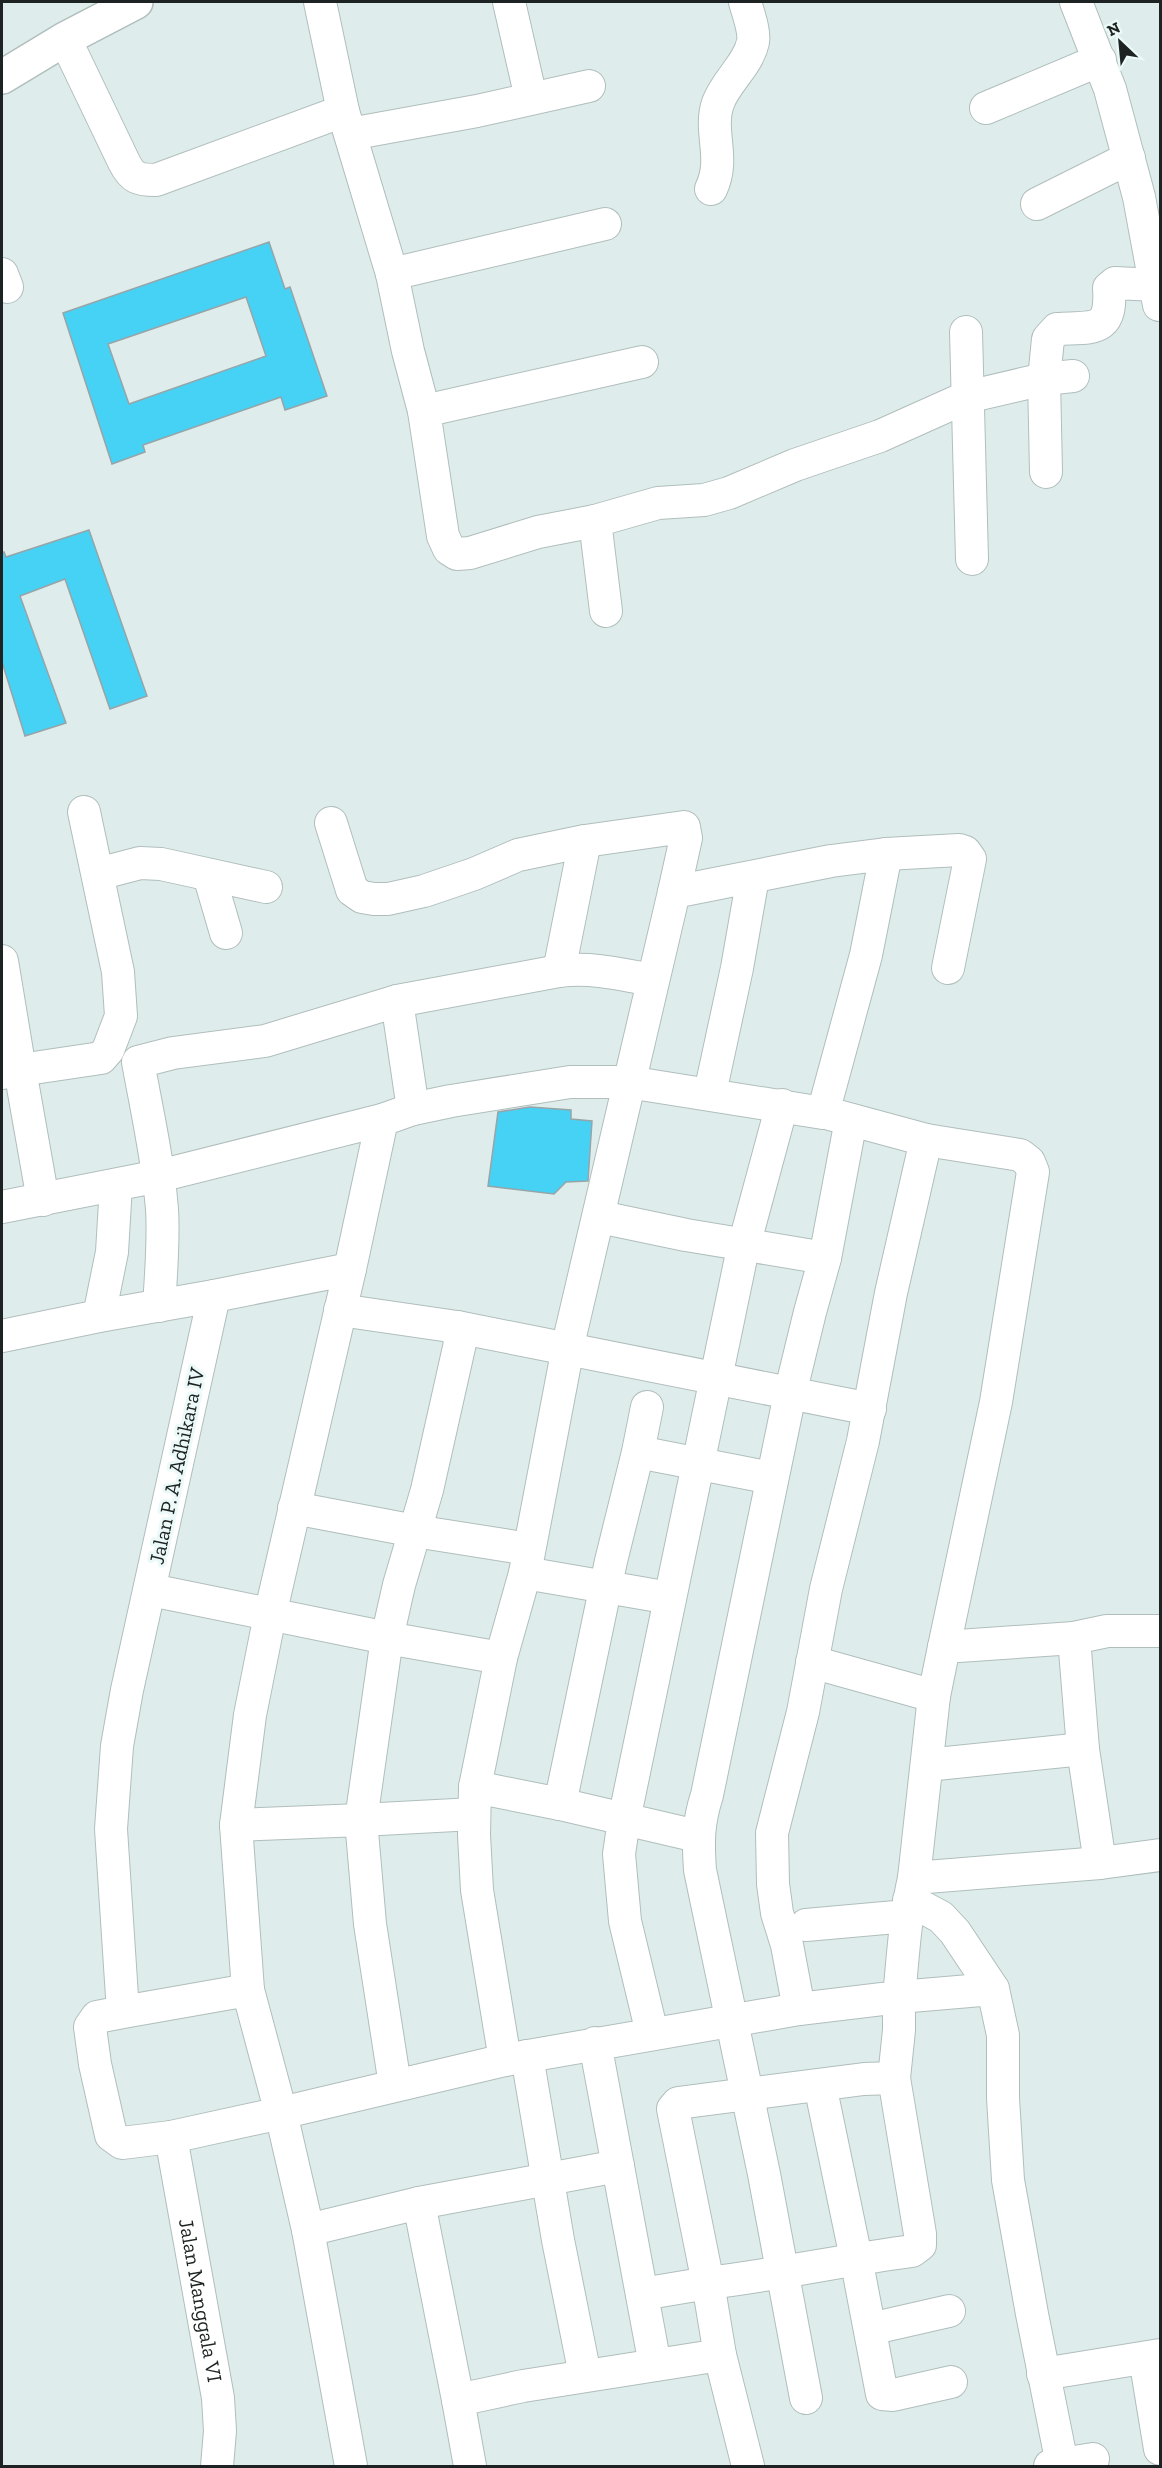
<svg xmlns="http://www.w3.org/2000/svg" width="1162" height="2468" viewBox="0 0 1162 2468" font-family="'Zilla Slab',serif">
  <rect width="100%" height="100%" fill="#deedeb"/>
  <!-- building -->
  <g fill="#45d2f5" stroke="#97a4a8" stroke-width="1.5" fill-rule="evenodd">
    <path d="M 269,242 L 285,289 L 290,287 L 327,396 L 285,410 L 281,397 L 143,445 L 145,452 L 112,464 L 63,313 ZM 246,297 L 266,356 L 129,404 L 108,344 Z"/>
    <polygon points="89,530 147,696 110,709 65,579 20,596 66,723 25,736 2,662 2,552 4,552 6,557"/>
    <polygon points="530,1107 571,1110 571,1119 592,1121 588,1181 566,1182 554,1194 488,1186 498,1112"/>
  </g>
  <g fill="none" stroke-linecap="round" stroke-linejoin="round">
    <!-- minor casing -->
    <g stroke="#b0bebc" stroke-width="34">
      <g id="minor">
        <polyline points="320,2 343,111 392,274 408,351 424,411 443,536 449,549 457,554 470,553 538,532 595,521 606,611"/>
        <polyline points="509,2 531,98"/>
        <polyline points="1076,2 1110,89 1139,197 1159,305"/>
        <path d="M 65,39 L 124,162 C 132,178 138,180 156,180 L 343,111"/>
        <polyline points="986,108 1100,60"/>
        <polyline points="350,134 477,111 589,86"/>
        <path d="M 711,189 C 726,158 708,131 718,103 C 726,81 748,65 753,42 C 755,31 748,13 745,2"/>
        <polyline points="1037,204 1129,158"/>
        <polyline points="2,274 7,287"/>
        <polyline points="392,274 605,224"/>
        <polyline points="966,332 972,559"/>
        <polyline points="424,411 642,362"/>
        <path d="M 1046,472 L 1044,379 L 1048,339 L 1057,329 C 1094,327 1112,333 1109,288 L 1115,283 L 1156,285"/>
        <polyline points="595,521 658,503 704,500 729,493 795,465 880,436 967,397 1044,379 1073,376"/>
        <polyline points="331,823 352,890 362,897 374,899 388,899 424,891 474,874 518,855 585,841 684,827 686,838 674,892"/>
        <polyline points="886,854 959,850 965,852 970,859 948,968"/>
        <polyline points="98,874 140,863 161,864 266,887"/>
        <polyline points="209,875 226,933"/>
        <polyline points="2,961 20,1070 2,1073"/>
        <polyline points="559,971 585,841"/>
        <polyline points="397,1001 413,1109"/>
        <polyline points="710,1093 737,968 753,877"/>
        <polyline points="926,1140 1020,1155 1029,1162 1033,1172 996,1402 944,1647"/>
        <polyline points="43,1200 20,1070 101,1058 108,1050 121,1016 118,972 84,812"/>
        <polyline points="2,1207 159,1176 382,1120 413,1109 451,1101 570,1082 628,1082 823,1113 866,955 886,854 831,861 674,892 571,1332 525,1573 501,1658 475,1787 474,1835 477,1890 505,2060"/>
        <polyline points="600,1217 686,1235 825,1258"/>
        <polyline points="350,1269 382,1120"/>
        <polyline points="214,1296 350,1269 270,1615 250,1715 236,1825 248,1990"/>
        <path d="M 159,1306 C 161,1274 164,1241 162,1209 C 158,1160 147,1111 138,1062 L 173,1053 L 265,1041 L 397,1001 L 559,971 C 591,967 620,974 652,980"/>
        <polyline points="340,1310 457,1327 870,1409"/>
        <polyline points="99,1316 112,1252 116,1185"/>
        <polyline points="457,1327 460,1343 427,1490 399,1585 387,1638 501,1658"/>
        <polyline points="2,1336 99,1316 214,1296 127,1690 117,1746 111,1829 123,2012 248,1990 281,2113 171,2137 122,2143 111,2135 95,2064 90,2027 97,2017 123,2012"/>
        <polyline points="638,1452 772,1478"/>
        <polyline points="294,1508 415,1531 529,1549"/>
        <polyline points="525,1573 670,1598"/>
        <polyline points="151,1590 387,1638 361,1820 474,1814"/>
        <polyline points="1074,1638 1083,1749 1100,1863"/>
        <polyline points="812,1662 934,1696"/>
        <polyline points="927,1765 1083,1749"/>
        <polyline points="475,1787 560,1804 697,1836"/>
        <polyline points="560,1804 611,1561 638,1452 647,1407"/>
        <polyline points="236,1825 361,1820 370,1924 395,2085"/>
        <polyline points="914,1878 1100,1863 1160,1855"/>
        <polyline points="909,1900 941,1917 955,1932 993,1989 1003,2035 1003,2098 1008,2180 1032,2314 1062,2464 1050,2466"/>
        <polyline points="806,1925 907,1916"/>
        <polyline points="799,2009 787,1945 777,1913 773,1884 772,1833 803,1712 826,1589 863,1441 891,1293 926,1140 830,1114"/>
        <polyline points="652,2033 625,1921 619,1854 624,1820 742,1253 782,1105"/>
        <polyline points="595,2043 655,2365"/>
        <polyline points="527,2056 558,2240 585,2375"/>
        <path d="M 894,2078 L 920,2234 L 920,2245 L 912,2251 C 843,2260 776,2275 708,2283 L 673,2109 L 678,2103 L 864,2079 Z"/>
        <polyline points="894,2078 899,2030 899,1997 993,1989"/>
        <polyline points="820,2085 856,2258 882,2394 893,2395 951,2382"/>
        <path id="s1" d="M 171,2137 L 218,2398 L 220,2431 L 217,2466"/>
        <polyline points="419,2203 618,2166"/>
        <polyline points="308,2230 351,2466"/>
        <polyline points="642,2294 708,2283 720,2355 748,2466"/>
        <polyline points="870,2329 949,2311"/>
        <path d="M 720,2355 L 523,2386 L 458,2400 L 419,2203 L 308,2230 L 281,2113 L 505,2060 L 799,2009 L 899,1997 C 903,1957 905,1917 914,1878 L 934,1696 L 944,1647 L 1074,1638 L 1107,1631 L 1160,1631"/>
        <polyline points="1145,2358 1160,2449"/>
        <polyline points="1043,2374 1160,2355"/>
        <path d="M 806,2398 L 764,2174 L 700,1870 C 698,1841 698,1823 707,1795 L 790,1394 L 810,1312 L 825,1258 L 851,1120"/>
        <polyline points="458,2400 470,2466"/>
        <polyline points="1062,2464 1093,2459"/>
      </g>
    </g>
    <!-- highway casing -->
    <g stroke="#b0bebc" stroke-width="36">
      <polyline id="highway" points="2,77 65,39 136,2"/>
    </g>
    <!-- minor -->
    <use href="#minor" stroke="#fff" stroke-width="32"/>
    <!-- highway -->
    <use href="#highway" stroke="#fff" stroke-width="33"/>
  </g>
  <g text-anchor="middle" stroke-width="6" stroke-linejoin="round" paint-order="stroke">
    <!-- street labels -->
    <g font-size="21" fill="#1d2322" stroke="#ebfaf8">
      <text transform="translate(177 1466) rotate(-78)" y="7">Jalan P. A. Adhikara IV</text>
      <text dy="7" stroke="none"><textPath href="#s1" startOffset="166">Jalan Manggala VI</textPath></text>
    </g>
  </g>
  <!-- border -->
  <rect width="1162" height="2468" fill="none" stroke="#1d2322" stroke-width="6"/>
  <!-- north arrow -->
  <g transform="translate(1120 42) rotate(334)" stroke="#ebfaf8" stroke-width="4.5" paint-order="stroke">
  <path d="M0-4.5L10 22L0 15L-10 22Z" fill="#1d2322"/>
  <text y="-9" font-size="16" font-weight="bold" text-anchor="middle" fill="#1d2322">N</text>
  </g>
</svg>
